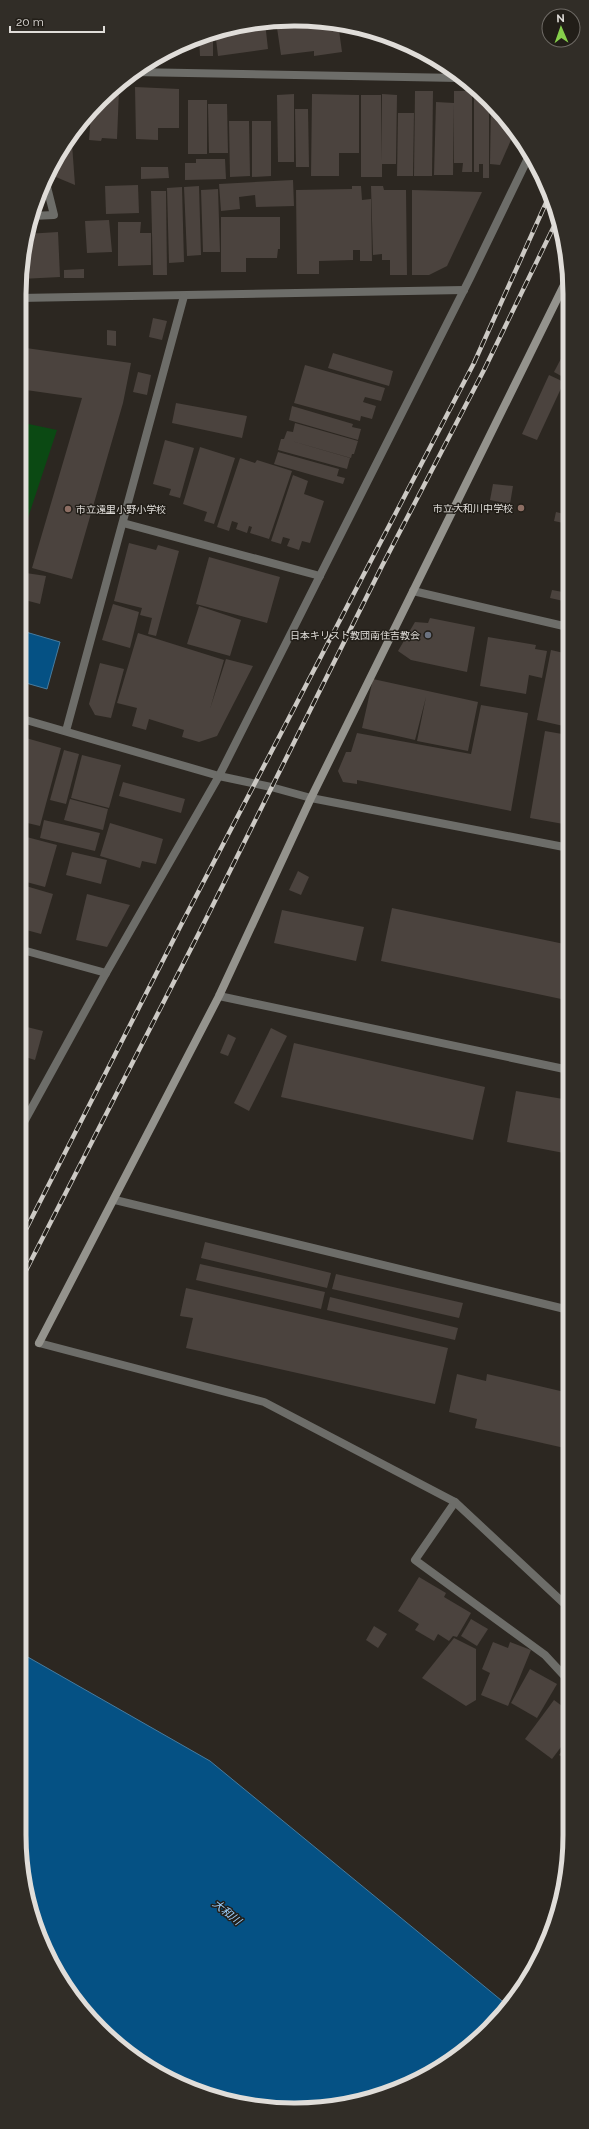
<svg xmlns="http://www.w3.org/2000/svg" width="589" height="2129" viewBox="0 0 589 2129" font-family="Raleway,'Noto Sans JP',sans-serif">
  <rect width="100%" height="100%" fill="#2c2721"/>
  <!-- green -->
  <polygon fill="#0b4913" points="19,422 57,430 19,545"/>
  <!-- water -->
  <g fill="#055184" stroke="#477b9e">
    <polygon points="19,630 60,642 47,689 19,681"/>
    <polygon points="19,1652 210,1761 507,2005 462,2053 417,2081 366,2101 276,2109 223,2101 172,2081 127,2053 88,2016 40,1940 24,1888 19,1834"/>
  </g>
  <!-- building -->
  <g fill="#4b433e">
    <polygon points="294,19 338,23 342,52 314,56 314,51 281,55 276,21"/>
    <polygon points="265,22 268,49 218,56 216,39 220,38 219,31 241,24"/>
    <polygon points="213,33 213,56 200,56 199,37"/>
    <polygon points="135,87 179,89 179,128 158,128 158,140 136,139"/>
    <polygon points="112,89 119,90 117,139 102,138 101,141 89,140 91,114 88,114 100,100"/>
    <polygon points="415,91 433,91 432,176 414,176"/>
    <polygon points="454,91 472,91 472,172 462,172 463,163 454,163"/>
    <polygon points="294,94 294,162 278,162 277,95"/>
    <polygon points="312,94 359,95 359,153 339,153 339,176 311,176"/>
    <polygon points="382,94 397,95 396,164 382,164 382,177 361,177 361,95 381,95 382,162"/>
    <polygon points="474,98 484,98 489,103 489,178 483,178 483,164 479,164 479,172 474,172"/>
    <rect x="188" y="100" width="19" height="54"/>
    <polygon points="436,102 454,103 453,175 434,175"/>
    <polygon points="208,104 227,104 228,153 209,153"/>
    <polygon points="491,104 501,113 514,133 500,165 490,164"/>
    <polygon points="295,109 308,109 309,167 296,167"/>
    <polygon points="398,113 414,113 413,176 397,176"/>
    <polygon points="229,121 249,121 250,176 230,177"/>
    <polygon points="252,121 271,121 271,176 252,177"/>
    <polygon points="71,135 72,144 75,185 51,175 50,171"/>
    <polygon points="196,159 225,159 226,179 185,180 185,163 196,163"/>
    <polygon points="141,167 168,167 169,178 141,179"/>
    <polygon points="293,180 294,206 256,207 255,195 239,197 240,209 221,211 219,184"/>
    <polygon points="138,185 139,213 106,214 105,186"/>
    <polygon points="199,186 201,255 187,256 184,187"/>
    <polygon points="352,186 361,186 362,200 371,199 372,261 360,261 360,250 353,250 353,260 319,261 319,274 297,274 296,190 352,189"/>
    <polygon points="371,186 383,186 384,190 406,190 407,275 390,275 390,260 382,260 382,254 373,255"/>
    <polygon points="182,187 184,262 169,263 167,188"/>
    <polygon points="218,189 220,252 203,252 201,190"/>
    <polygon points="412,190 482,192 447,266 429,275 412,275"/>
    <polygon points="151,191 166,191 167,275 153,275"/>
    <polygon points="221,217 280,217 280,249 278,249 277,258 246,258 246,272 221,272"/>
    <polygon points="109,220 112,252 87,253 85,221"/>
    <polygon points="118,222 141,222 140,233 151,233 151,265 118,266"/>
    <polygon points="58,232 60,277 21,279 26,234"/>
    <polygon points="84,269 84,278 64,278 64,270"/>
    <polygon points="153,318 167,321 162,340 149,337"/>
    <polygon points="107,330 116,331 116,346 107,345"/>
    <polygon points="19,347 131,363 123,403 72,579 32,568 82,398 19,389"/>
    <polygon points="565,351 568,352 568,368 563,377 554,372"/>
    <polygon points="333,353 393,371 389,386 328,368"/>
    <polygon points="305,365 385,388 381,401 365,397 363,402 376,406 372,419 361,416 360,421 294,403"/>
    <polygon points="138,372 151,375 147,395 133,392"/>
    <polygon points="549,375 564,382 537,440 522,434"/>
    <polygon points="176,403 247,416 242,438 172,423"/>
    <polygon points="292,406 353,424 352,427 361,429 358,440 289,420"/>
    <polygon points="295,423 358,441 354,454 352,454 351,458 288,440 350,458 347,469 278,450 281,439 284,439 287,431 293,432"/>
    <polygon points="165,440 194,448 180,498 169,495 171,489 153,484"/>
    <polygon points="200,447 235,458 214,524 204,521 207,512 183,504"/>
    <polygon points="278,452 339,469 337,476 345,478 343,484 274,464"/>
    <polygon points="240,458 255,463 257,460 292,471 269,539 250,533 252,527 249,526 247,533 236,529 238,523 232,521 229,531 217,527"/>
    <polygon points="293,475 308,481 304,494 324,501 310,543 302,541 299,550 287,546 290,539 283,537 281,544 271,541"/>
    <polygon points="493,484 513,486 510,504 490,500"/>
    <polygon points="556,512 568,515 568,524 554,521"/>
    <polygon points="129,543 156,550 158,545 179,551 156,636 148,634 152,618 140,615 142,608 114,601"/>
    <polygon points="209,557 280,577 267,623 196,604"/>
    <polygon points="26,573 46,576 40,604 21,599"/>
    <polygon points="552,590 568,593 568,602 550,598"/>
    <polygon points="113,604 139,612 130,648 102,640"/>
    <polygon points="199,606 241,620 230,656 187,644"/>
    <polygon points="430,618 475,627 467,672 411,660 398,651 415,622 428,623"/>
    <polygon points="138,633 224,660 210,709 226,659 253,666 217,736 199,742 182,737 184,730 149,719 146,730 132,726 137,708 117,703"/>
    <polygon points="488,637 536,645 535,649 547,651 542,678 529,675 526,694 480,686"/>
    <polygon points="551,650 568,654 568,727 537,720"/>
    <polygon points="100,663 124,669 111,718 95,715 89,704"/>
    <polygon points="373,679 478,702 468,751 417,741 426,697 415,740 362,728"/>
    <polygon points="481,705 528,713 511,811 357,780 357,784 343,782 338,771 346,752 351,752 357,733 471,754"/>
    <polygon points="545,731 568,735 569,825 530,818"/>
    <polygon points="19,736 61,748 40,826 19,821"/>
    <polygon points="64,750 79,754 66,804 50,800"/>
    <polygon points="82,755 121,765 109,808 71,798"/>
    <polygon points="123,782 185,799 181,813 119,796"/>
    <polygon points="70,799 108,809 103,830 64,820"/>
    <polygon points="44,820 100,833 95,851 40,838"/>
    <polygon points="110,823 163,839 156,864 142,861 140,868 100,856"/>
    <polygon points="19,835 57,845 45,887 19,880"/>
    <polygon points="72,852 107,860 101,884 66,875"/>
    <polygon points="298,871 309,877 301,895 289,890"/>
    <polygon points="19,884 53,894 41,934 19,928"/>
    <polygon points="87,894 130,905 107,947 76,940"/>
    <polygon points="392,908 569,945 569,987 566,1000 381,961"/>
    <polygon points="282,910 364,927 356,961 274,943"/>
    <polygon points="19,1025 43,1031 35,1060 19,1055"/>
    <polygon points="271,1028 287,1036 249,1111 234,1103"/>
    <polygon points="228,1034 236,1038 228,1056 220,1053"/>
    <polygon points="294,1043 485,1087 473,1140 281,1097"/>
    <polygon points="516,1091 569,1100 569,1154 507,1142"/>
    <polygon points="205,1242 331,1273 327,1288 201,1258"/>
    <polygon points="200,1264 325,1292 321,1309 196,1280"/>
    <polygon points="336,1274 463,1303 459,1318 332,1289"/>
    <polygon points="186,1288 448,1348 435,1404 186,1348 193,1318 180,1316"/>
    <polygon points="330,1297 458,1328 455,1340 327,1310"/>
    <polygon points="564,1357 569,1358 569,1375 561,1373"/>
    <polygon points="457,1374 486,1381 487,1374 569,1393 569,1449 475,1428 477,1419 449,1412"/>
    <polygon points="419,1577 446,1593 444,1597 471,1613 457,1637 453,1636 449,1641 438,1634 434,1641 415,1630 419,1624 398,1611"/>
    <polygon points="471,1619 488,1629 477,1646 461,1636"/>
    <polygon points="374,1626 387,1634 378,1648 366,1640"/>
    <polygon points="454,1638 476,1649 476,1700 466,1706 422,1678"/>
    <polygon points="493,1642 508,1648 510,1642 531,1650 508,1706 481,1695 490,1673 482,1669"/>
    <polygon points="530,1669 557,1684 537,1718 511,1703"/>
    <polygon points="554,1700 570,1712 570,1735 552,1759 525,1739"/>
    <polygon points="570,1740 570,1762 559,1755"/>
  </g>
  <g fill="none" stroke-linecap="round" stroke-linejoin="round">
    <!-- lane -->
    <polyline stroke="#6d6d69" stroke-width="8" points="455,1502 415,1560 545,1655 570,1682"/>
    <!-- street -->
    <g stroke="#6d6d69" stroke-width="8">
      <polyline points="133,72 459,78"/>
      <polyline points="32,216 54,215 45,179"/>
      <polyline points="19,298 464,290"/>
      <polyline points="123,523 320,576"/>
      <polyline points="413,591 568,627"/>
      <polyline points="19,718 219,776 271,787 311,798 569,848"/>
      <polyline points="66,731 184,296"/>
      <polyline points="19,949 106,973"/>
      <polyline points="219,996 569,1070"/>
      <polyline points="19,1131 106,973 219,776 470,278 529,156"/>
      <polyline points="115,1200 569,1310"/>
      <polyline points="39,1343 264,1402 455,1502 570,1609"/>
    </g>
    <!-- secondary -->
    <polyline stroke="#94938d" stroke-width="8" points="39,1343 219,996 311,798 568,277"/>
    <!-- rail casing -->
    <g stroke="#ccc9c4" stroke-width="4.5">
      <g id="rail">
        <polyline points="19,1243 181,925 474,363 550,194"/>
        <polyline points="19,1284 199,933 382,566 484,370 557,220"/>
      </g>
    </g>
    <!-- rail -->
    <use href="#rail" stroke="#221e18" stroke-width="3" stroke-dasharray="9" stroke-linecap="butt"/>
  </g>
  <!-- markers -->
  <g fill="#8d6e63" stroke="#221e18" stroke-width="1.5">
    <circle cx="521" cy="508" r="4"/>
    <circle cx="68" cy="509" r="4"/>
  </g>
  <circle fill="#6b7280" stroke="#221e18" stroke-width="1.5" cx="428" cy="635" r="4"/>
  <g text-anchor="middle" stroke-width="3" stroke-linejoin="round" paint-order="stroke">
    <!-- poi labels -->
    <g font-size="10" fill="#e0ddd9" stroke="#221e18" text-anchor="end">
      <text x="513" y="512">市立大和川中学校</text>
      <text x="76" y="513" text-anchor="start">市立遠里小野小学校</text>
      <text x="420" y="639">日本キリスト教団南住吉教会</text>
    </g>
    <!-- water labels -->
    <g font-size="11" font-style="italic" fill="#9fd1fe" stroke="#221e18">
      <text transform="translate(227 1912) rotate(39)" y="4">大和川</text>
    </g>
  </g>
  <!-- crop -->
  <path d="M0 0H589V2129H0ZM294 26H295A268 268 0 0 1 563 294V1835A268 268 0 0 1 295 2103H294A268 268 0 0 1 26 1835V294A268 268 0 0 1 294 26Z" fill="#312d27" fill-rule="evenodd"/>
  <path fill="none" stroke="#e0ddd9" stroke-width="5" d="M294 26H295A268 268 0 0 1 563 294V1835A268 268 0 0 1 295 2103H294A268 268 0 0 1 26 1835V294A268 268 0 0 1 294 26Z"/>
  <!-- north arrow -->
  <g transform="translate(561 28) rotate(358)"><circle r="19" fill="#221e18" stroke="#6e6a65"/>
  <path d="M0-3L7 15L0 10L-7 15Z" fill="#86cf4b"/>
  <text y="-6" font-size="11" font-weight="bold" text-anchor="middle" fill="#e0ddd9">N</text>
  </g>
  <!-- scale -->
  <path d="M10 26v6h94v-6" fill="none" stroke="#e0ddd9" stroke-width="2"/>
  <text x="16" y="26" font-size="12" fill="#e0ddd9" stroke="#221e18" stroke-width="3" paint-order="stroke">20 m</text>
</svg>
